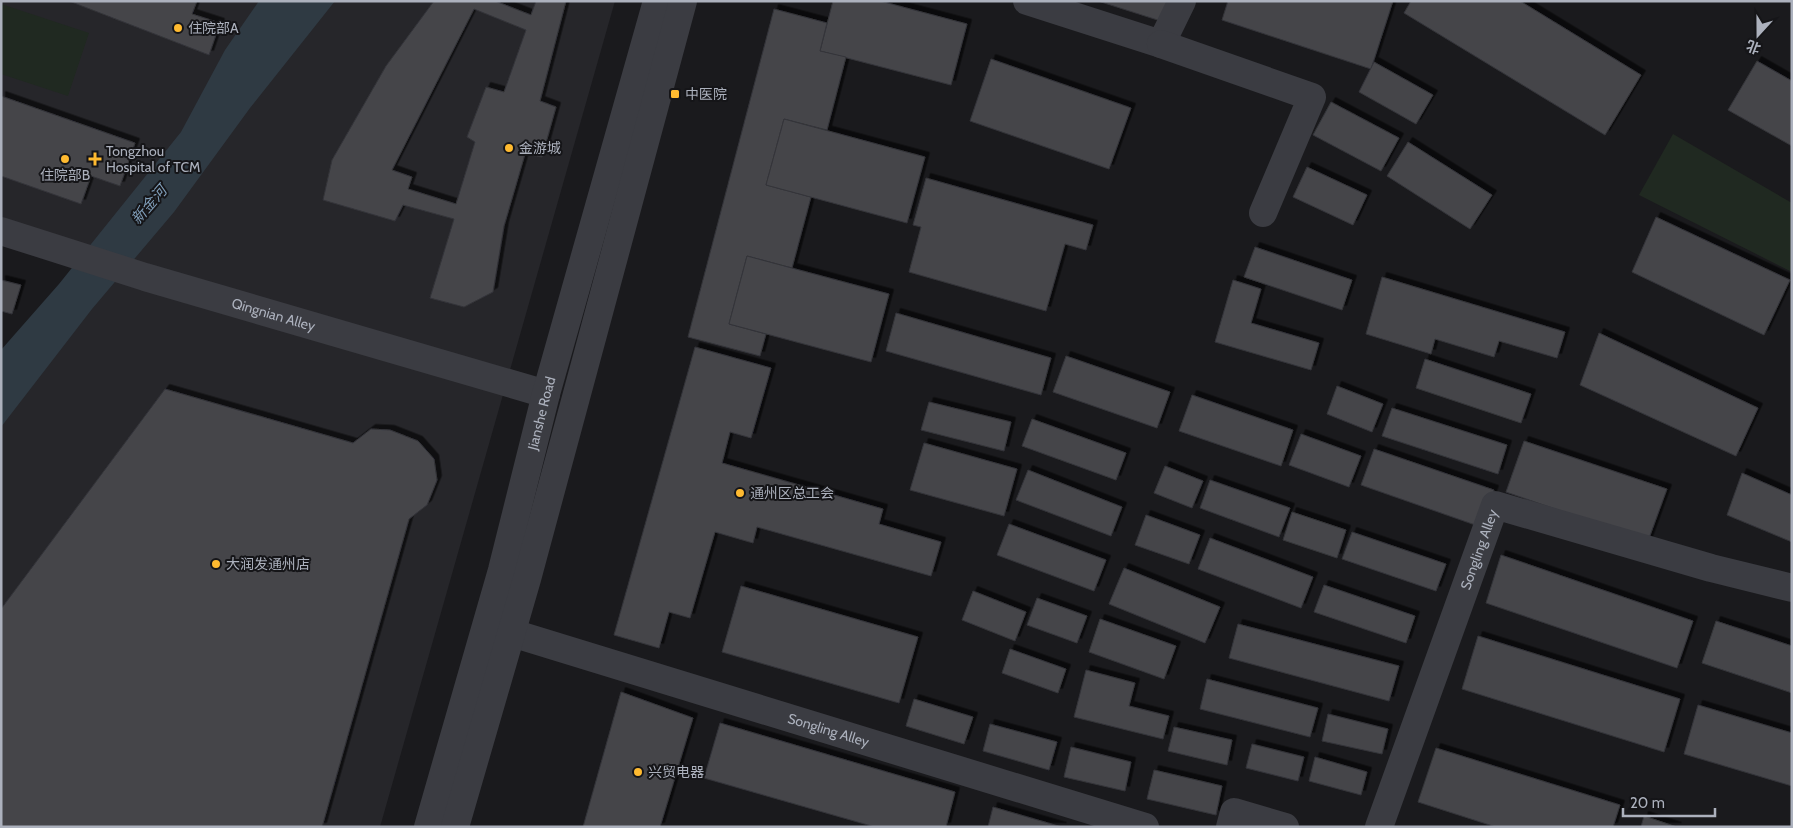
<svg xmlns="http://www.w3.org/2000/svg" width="1793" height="828" viewBox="0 0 1793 828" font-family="Cabin,'Noto Sans SC',sans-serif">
  <defs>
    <filter id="shadow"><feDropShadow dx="4.5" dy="-4.5" stdDeviation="0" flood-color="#0009"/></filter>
  </defs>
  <rect width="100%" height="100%" fill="#1a1a1d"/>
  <!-- built -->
  <polygon fill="#26262a" points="1,1 615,1 380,827 1,827 1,382 106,255 1,217"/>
  <!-- green -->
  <g fill="#202921">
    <polygon points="1,4 89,33 68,96 1,74"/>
    <polygon points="1673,134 1792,203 1792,272 1639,195"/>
  </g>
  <!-- water -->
  <polygon fill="#2f3a43" points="259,1 335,1 250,108 174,212 92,309 1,427 1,350 59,284 181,132 225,50"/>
  <!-- building -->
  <g fill="#44454a" stroke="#343439" fill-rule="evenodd" filter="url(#shadow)">
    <polygon points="69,1 197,1 192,14 220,23 209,55"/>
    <path d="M 434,1 L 495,1 L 531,15 L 536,1 L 566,1 L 540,101 L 556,107 L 542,157 L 525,154 L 504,226 L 493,292 L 464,307 L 430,298 L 454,219 L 403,205 L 395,221 L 323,200 L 332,160 L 386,66 ZM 474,9 L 526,30 L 504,92 L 486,87 L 467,137 L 475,142 L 456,204 L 408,189 L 412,177 L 392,170 Z"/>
    <polygon points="833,1 880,1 967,24 951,85 820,51"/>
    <polygon points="1098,1 1174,1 1167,23"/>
    <polygon points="1228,1 1393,1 1371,69 1222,20"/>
    <polygon points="1411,1 1520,1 1641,75 1605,135 1404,13"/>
    <polygon points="774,9 827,23 820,51 846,57 827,130 784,119 766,185 811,197 792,268 747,256 729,324 766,334 760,356 688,337"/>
    <polygon points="991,59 1131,108 1109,169 970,121"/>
    <polygon points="1757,61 1792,81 1792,146 1728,110"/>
    <polygon points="1374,62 1433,95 1416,124 1359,92"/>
    <polygon points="1,96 135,143 120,186 91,176 81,204 1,176"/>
    <polygon points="1331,102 1399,138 1381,171 1313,135"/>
    <polygon points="784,119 925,157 907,223 766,185"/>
    <polygon points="1408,142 1492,195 1470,229 1387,176"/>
    <polygon points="1307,167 1367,195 1353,225 1293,197"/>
    <polygon points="926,178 1093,225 1086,250 1065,244 1046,311 909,272 921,227 913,225"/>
    <polygon points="1656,217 1790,280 1764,335 1632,272"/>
    <polygon points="1255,247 1352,280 1342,310 1244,277"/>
    <polygon points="747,256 889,294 871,362 729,324"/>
    <polygon points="1382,277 1565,332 1557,358 1499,341 1494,357 1435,339 1431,354 1366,334"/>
    <polygon points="1,280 21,285 12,314 1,311"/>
    <polygon points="1233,280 1261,289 1251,323 1319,343 1311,370 1215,342"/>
    <polygon points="896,313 1051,358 1041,395 886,351"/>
    <polygon points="1599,333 1758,408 1736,456 1580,385"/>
    <polygon points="695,347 771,368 751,438 730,432 722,463 883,509 879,524 941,542 931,576 757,527 753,543 715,532 690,618 669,612 659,648 614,635"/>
    <polygon points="1066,356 1170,392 1157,428 1053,392"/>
    <polygon points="1425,359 1531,394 1521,423 1416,388"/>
    <polygon points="1337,386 1383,404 1372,432 1327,414"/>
    <polygon points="165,389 353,443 371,429 390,430 418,441 434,459 437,480 427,505 409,519 322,827 1,827 1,609"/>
    <polygon points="1192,395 1293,430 1281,466 1179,431"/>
    <polygon points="929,402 1011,422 1004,451 921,430"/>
    <polygon points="1392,408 1507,445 1498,474 1382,436"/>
    <polygon points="1032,419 1126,453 1116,480 1022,446"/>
    <polygon points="1301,434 1361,456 1349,487 1289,465"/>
    <polygon points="1524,441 1667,489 1648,541 1506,492"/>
    <polygon points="924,443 1017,469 1004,516 910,490"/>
    <polygon points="1374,449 1494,490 1481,527 1361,485"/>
    <polygon points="1165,466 1203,481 1192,508 1154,493"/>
    <polygon points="1028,470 1122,507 1111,536 1016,500"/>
    <polygon points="1742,473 1792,495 1792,542 1727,515"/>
    <polygon points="1210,480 1290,508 1279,537 1200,508"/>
    <polygon points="1292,512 1346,530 1337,558 1283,540"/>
    <polygon points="1146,515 1200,535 1189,564 1135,545"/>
    <polygon points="1009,524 1106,560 1094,591 997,555"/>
    <polygon points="1352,532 1446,564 1436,591 1342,559"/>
    <polygon points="1210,538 1313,577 1301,608 1198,569"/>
    <polygon points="1501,555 1693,621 1677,668 1486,603"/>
    <polygon points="1124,568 1220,607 1205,643 1109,604"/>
    <polygon points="1324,585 1415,616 1406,643 1314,612"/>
    <polygon points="741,586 918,637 899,703 722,652"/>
    <polygon points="973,591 1026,612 1015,641 962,620"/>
    <polygon points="1037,598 1087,616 1077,643 1027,625"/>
    <polygon points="1100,619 1176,646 1164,679 1089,652"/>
    <polygon points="1716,621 1792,646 1792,693 1702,663"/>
    <polygon points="1238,624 1399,666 1389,701 1229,658"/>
    <polygon points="1478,636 1680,699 1664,752 1462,689"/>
    <polygon points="1010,649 1066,669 1058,693 1002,673"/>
    <polygon points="1086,670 1135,683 1129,706 1169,716 1163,739 1074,717"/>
    <polygon points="1207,679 1318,708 1310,737 1200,709"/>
    <polygon points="621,692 693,718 660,827 583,827"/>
    <polygon points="914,699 973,717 964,744 906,726"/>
    <polygon points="1698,705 1792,733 1792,786 1684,754"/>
    <polygon points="1328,714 1388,729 1382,754 1322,741"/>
    <polygon points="720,723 955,792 946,827 875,827 704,778"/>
    <polygon points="990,724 1057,742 1049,770 983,751"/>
    <polygon points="1174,727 1232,740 1227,765 1168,751"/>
    <polygon points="1252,744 1304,757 1298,781 1246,768"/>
    <polygon points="1071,747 1131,762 1125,791 1064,777"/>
    <polygon points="1436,748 1620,805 1613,827 1496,827 1418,802"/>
    <polygon points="1315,757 1367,772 1361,795 1309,781"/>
    <polygon points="1154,770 1222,786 1216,815 1147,799"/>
    <polygon points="993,807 1062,827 988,827"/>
    <polygon points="1644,816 1677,827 1641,827"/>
  </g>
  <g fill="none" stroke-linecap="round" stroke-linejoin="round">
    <!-- minor -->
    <g stroke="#3b3c42" stroke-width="28">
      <polyline points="1027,1 1161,44 1182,1"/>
      <polyline points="1161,44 1312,97 1263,213"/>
      <path id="s1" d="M 1,231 L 145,277 L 546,394"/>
      <path id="s2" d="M 512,633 L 1145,827"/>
      <path id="s3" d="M 428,827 L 502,570 L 546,394 L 657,1"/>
      <polyline points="455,827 527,579 683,1"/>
      <polyline points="1230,827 1234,812 1285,827"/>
      <path id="s4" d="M 1379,827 L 1495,505 L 1711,568 L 1792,588"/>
    </g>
  </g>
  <!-- markers -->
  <g fill="#ffba30" stroke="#151518" stroke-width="2">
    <circle cx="178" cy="28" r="5"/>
    <rect x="670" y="89" width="10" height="10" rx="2.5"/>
    <circle cx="509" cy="148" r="5"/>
    <circle cx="65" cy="159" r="5"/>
    <path d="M92.5 151.5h5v5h5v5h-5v5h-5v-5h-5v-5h5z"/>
    <circle cx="740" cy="493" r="5"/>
    <circle cx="216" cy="564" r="5"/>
    <circle cx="638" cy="772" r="5"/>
  </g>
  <g text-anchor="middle" stroke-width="4" stroke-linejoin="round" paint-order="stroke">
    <!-- poi labels -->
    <g font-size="14" fill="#acb1bd" stroke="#151518" text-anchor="start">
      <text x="188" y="33">住院部A</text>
      <text x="685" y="99">中医院</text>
      <text x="519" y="153">金游城</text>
      <text x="106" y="156">Tongzhou<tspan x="106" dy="16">Hospital of TCM</tspan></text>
      <text x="65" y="180" text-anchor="middle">住院部B</text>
      <text x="750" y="498">通州区总工会</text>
      <text x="226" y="569">大润发通州店</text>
      <text x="648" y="777">兴贸电器</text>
    </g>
    <!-- street labels -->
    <g font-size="14" fill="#acb1bd" stroke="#151518">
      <text dy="5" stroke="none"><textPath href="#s1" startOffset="285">Qingnian Alley</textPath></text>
      <text dy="5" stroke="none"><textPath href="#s3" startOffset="429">Jianshe Road</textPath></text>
      <text dy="5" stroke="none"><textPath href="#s4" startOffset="295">Songling Alley</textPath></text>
      <text dy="5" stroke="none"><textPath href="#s2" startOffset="331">Songling Alley</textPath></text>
    </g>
    <!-- water labels -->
    <g font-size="15" font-style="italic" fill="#819fba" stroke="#151518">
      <text transform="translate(149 205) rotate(-49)" y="5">新金河</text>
    </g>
  </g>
  <!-- border -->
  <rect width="1793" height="828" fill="none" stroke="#acb1bd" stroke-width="5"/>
  <!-- north arrow -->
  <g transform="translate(1758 35) rotate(201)" stroke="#151518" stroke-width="4" paint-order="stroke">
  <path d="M0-4L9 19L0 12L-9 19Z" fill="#acb1bd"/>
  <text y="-8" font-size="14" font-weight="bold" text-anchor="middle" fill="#acb1bd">北</text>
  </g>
  <!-- scale -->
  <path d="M1623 808v8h92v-8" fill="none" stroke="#acb1bd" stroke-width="2.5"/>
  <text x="1630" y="808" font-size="15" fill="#acb1bd" stroke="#151518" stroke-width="4" paint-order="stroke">20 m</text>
</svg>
